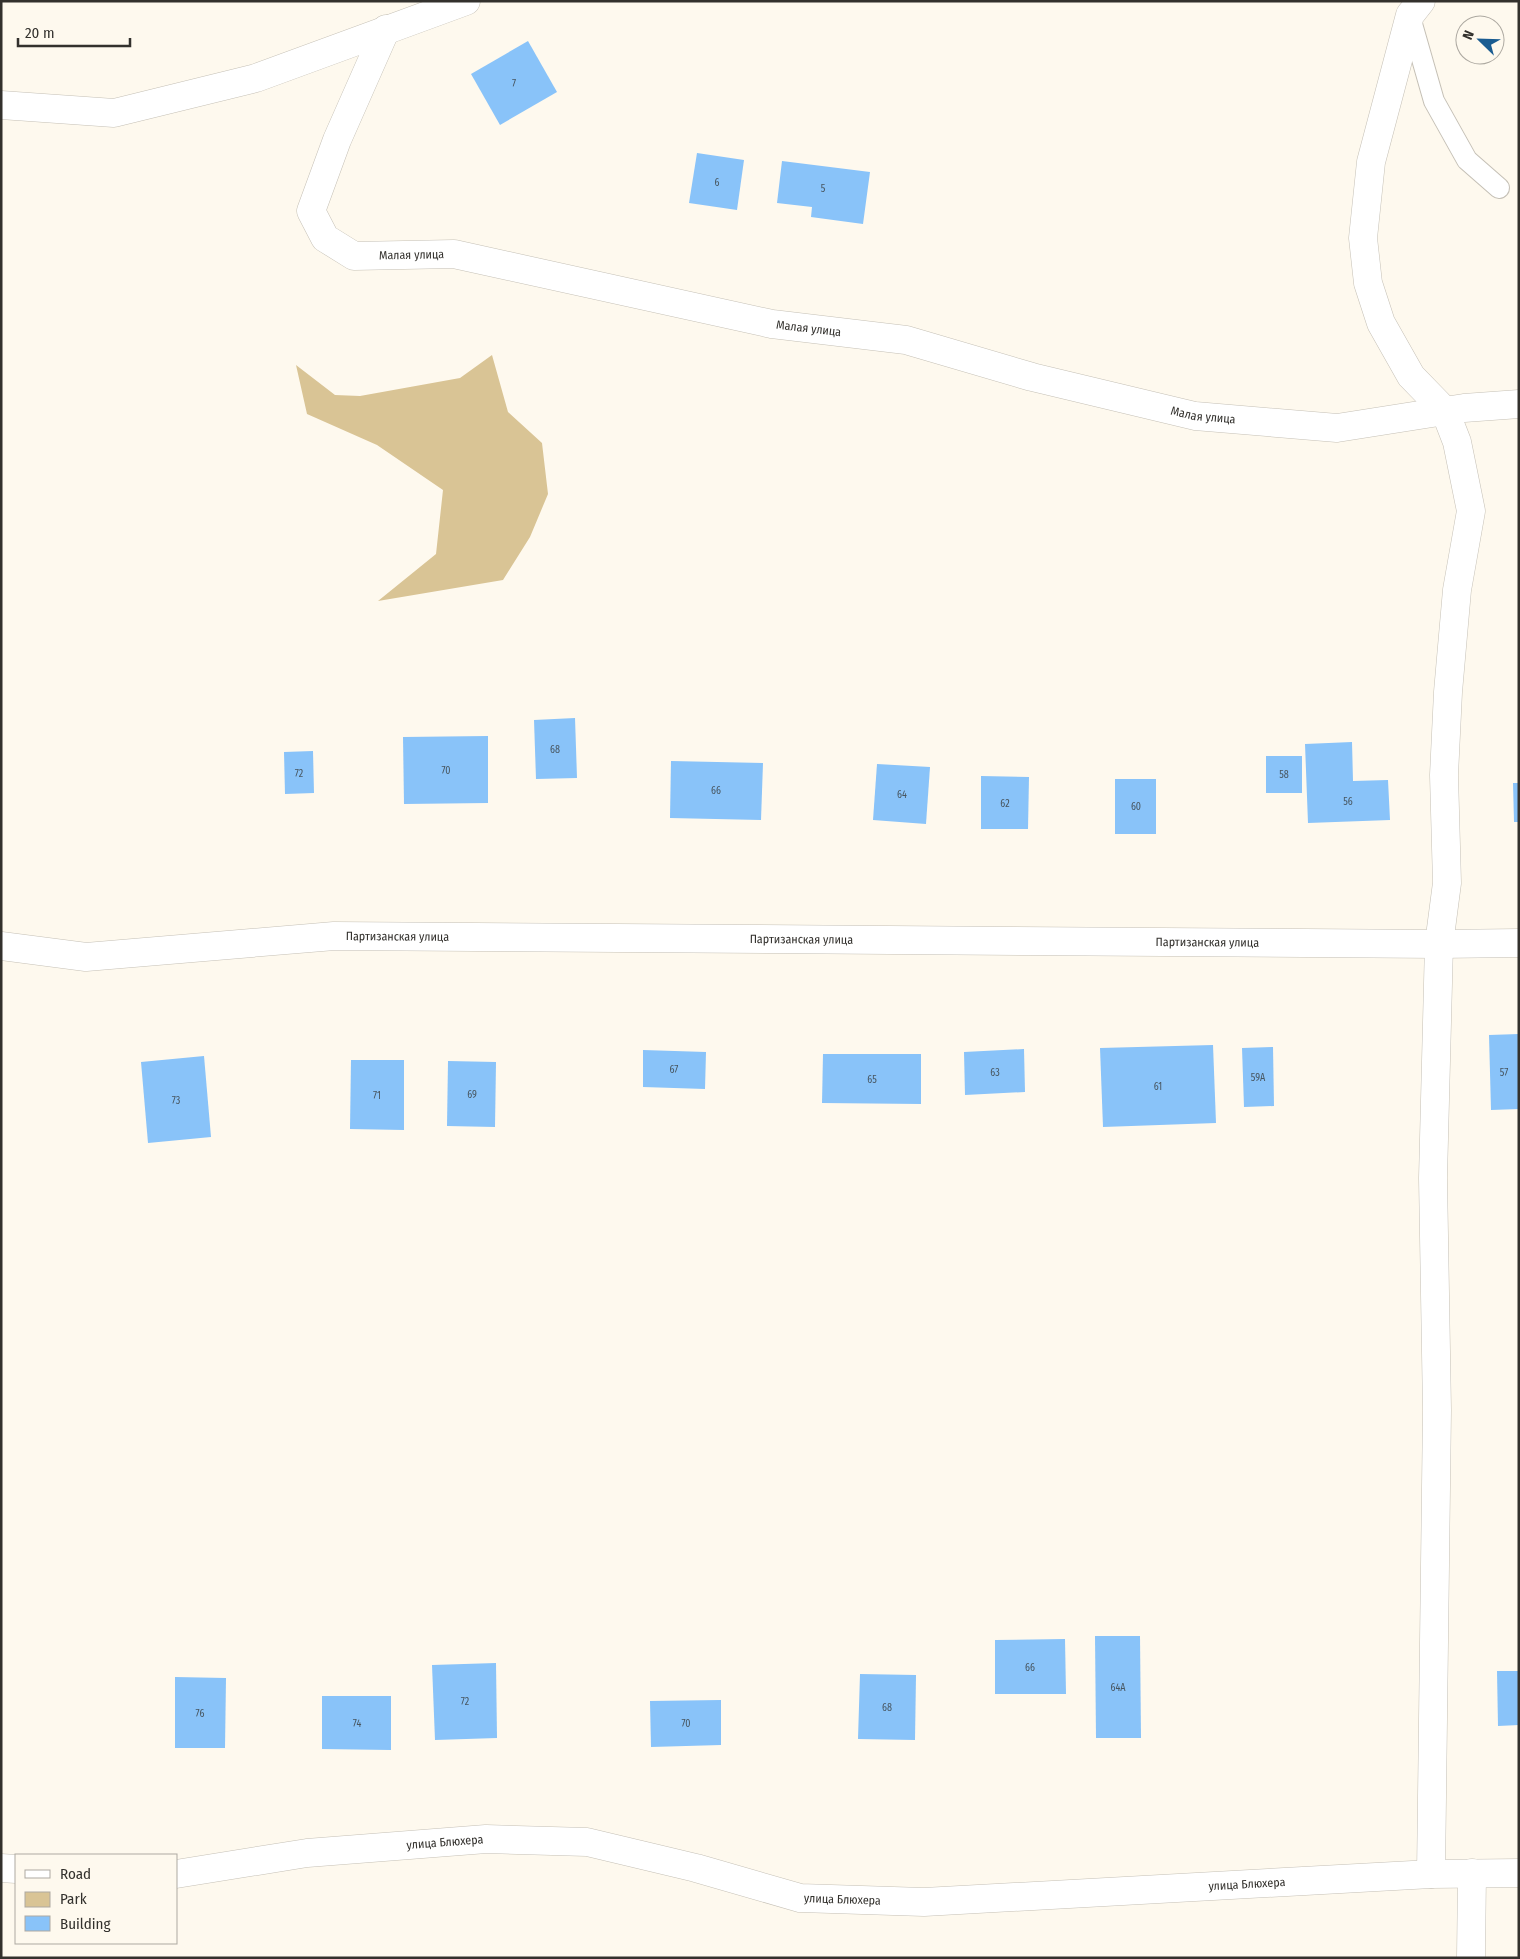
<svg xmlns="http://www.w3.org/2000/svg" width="1520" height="1959" viewBox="0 0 1520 1959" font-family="'Fira Sans Condensed',sans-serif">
  <rect width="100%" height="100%" fill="#fef9ee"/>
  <!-- green -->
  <polygon fill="#d9c495" points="492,355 508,412 542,443 548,494 530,537 503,580 378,601 436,554 443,490 377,445 307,414 296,365 335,395 360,396 460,378"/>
  <!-- building -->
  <g fill="#89c3f9">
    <polygon points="528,41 557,92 500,125 471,74"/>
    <polygon points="697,153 744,160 737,210 689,203"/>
    <polygon points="782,161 870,172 863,224 811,217 812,207 777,203"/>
    <polygon points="575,718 577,778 536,779 534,720"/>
    <polygon points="488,736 488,803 404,804 403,737"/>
    <polygon points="1352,742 1353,781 1388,780 1390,820 1308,823 1305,744"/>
    <polygon points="313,751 314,793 285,794 284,752"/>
    <rect x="1266" y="756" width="36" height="37"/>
    <polygon points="671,761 763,763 761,820 670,818"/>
    <polygon points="877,764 930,767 926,824 873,820"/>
    <polygon points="981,776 1029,777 1028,829 981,829"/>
    <rect x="1115" y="779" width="41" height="55"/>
    <polygon points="1513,783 1519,783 1519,822 1514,822"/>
    <polygon points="1519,1034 1519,1109 1491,1110 1489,1035"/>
    <polygon points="1213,1045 1216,1123 1103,1127 1100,1048"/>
    <polygon points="1273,1047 1274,1106 1244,1107 1242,1048"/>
    <polygon points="1024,1049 1025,1092 965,1095 964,1052"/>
    <polygon points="643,1050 706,1052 705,1089 643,1087"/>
    <polygon points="823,1054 921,1054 921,1104 822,1103"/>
    <polygon points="204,1056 211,1137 148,1143 141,1062"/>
    <polygon points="351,1060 404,1060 404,1130 350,1129"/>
    <polygon points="448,1061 496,1062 495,1127 447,1126"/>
    <polygon points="1095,1636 1140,1636 1141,1738 1096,1738"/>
    <polygon points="1065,1639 1066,1694 995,1694 995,1640"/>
    <polygon points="496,1663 497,1738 435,1740 432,1665"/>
    <polygon points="1497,1671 1519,1671 1519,1725 1498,1726"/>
    <polygon points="860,1674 916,1675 915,1740 858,1739"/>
    <polygon points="175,1677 226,1678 225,1748 175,1748"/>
    <polygon points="322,1696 391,1696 391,1750 322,1749"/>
    <polygon points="721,1700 721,1745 651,1747 650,1701"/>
  </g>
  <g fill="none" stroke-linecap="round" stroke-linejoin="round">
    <!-- lane casing -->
    <g stroke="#c5c0b6" stroke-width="22">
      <polyline id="lane" points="1410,17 1434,101 1467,160 1499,188"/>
    </g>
    <!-- street casing -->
    <g stroke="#c5c0b6" stroke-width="29">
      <g id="street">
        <polyline points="1421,1 1410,15 1371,162 1363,238 1368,283 1381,323 1411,376 1445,411 1457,442 1471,511 1457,590 1448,692 1444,775 1447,883 1439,944 1433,1178 1437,1410 1431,1874"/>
        <path id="s1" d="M 386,29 L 337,140 L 311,211 L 325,238 L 354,256 L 454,254 L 772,324 L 906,340 L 1032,377 L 1195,416 L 1337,428 L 1464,408 L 1519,404"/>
        <polyline points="1,105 114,113 256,78 466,1"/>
        <path id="s2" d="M 1,946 L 86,957 L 334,936 L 1439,944 L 1519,943"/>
        <polyline points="1,1868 16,1869"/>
        <path id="s3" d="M 176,1874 L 307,1853 L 486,1839 L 587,1842 L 696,1868 L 800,1898 L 924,1902 L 1431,1874 L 1519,1873"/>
        <polyline points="1471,1958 1472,1873"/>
      </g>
    </g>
    <!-- lane -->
    <use href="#lane" stroke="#fff" stroke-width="20"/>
    <!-- street -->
    <use href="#street" stroke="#fff" stroke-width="28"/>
  </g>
  <g text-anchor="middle" stroke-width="4" stroke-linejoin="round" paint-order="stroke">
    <!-- number labels -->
    <g font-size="10" fill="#485660">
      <text x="514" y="87">7</text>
      <text x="717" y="186">6</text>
      <text x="823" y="192">5</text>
      <text x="555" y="753">68</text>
      <text x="446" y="774">70</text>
      <text x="299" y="777">72</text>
      <text x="1284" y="778">58</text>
      <text x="716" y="794">66</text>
      <text x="902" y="798">64</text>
      <text x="1348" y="805">56</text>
      <text x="1005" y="807">62</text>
      <text x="1136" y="810">60</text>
      <text x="674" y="1073">67</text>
      <text x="995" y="1076">63</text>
      <text x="1504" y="1076">57</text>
      <text x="1258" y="1081">59А</text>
      <text x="872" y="1083">65</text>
      <text x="1158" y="1090">61</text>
      <text x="472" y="1098">69</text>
      <text x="377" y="1099">71</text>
      <text x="176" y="1104">73</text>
      <text x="1030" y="1671">66</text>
      <text x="1118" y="1691">64А</text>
      <text x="465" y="1705">72</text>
      <text x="887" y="1711">68</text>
      <text x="200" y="1717">76</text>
      <text x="357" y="1727">74</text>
      <text x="686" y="1727">70</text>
    </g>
    <!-- street labels -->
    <g font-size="12" fill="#33312d" stroke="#fef9ee">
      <text dy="4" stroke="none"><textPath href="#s1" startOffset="319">Малая улица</textPath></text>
      <text dy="4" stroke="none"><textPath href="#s1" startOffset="724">Малая улица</textPath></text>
      <text dy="4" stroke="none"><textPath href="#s1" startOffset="1129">Малая улица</textPath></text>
      <text dy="4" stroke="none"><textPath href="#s2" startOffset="398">Партизанская улица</textPath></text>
      <text dy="4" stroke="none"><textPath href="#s2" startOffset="802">Партизанская улица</textPath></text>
      <text dy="4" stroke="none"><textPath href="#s2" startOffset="1208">Партизанская улица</textPath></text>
      <text dy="4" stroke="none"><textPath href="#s3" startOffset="271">улица Блюхера</textPath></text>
      <text dy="4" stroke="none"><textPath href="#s3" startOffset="1081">улица Блюхера</textPath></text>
      <text dy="4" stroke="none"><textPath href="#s3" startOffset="676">улица Блюхера</textPath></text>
    </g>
  </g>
  <!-- border -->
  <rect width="1520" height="1959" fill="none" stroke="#33312d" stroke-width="5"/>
  <!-- legend -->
  <rect x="15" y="1854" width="162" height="90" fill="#fef9ee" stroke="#ada9a1"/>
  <rect x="25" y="1870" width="25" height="8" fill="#ffffff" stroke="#ada9a1"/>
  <text x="60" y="1879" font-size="15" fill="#33312d">Road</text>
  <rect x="25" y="1892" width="25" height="15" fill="#d9c495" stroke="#ada9a1"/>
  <text x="60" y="1904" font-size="15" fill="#33312d">Park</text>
  <rect x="25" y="1916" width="25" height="15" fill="#89c3f9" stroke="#ada9a1"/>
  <text x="60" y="1929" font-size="15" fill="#33312d">Building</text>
  <!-- north arrow -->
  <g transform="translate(1480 40) rotate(293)"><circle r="24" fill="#fef9ee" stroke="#ada9a1"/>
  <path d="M0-4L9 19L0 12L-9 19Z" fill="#1a5c91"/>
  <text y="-8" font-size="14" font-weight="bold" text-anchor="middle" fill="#33312d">N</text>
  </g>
  <!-- scale -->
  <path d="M18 38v8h112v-8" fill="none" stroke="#33312d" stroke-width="2.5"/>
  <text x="25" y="38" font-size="15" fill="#33312d" stroke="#fef9ee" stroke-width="4" paint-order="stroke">20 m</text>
</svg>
